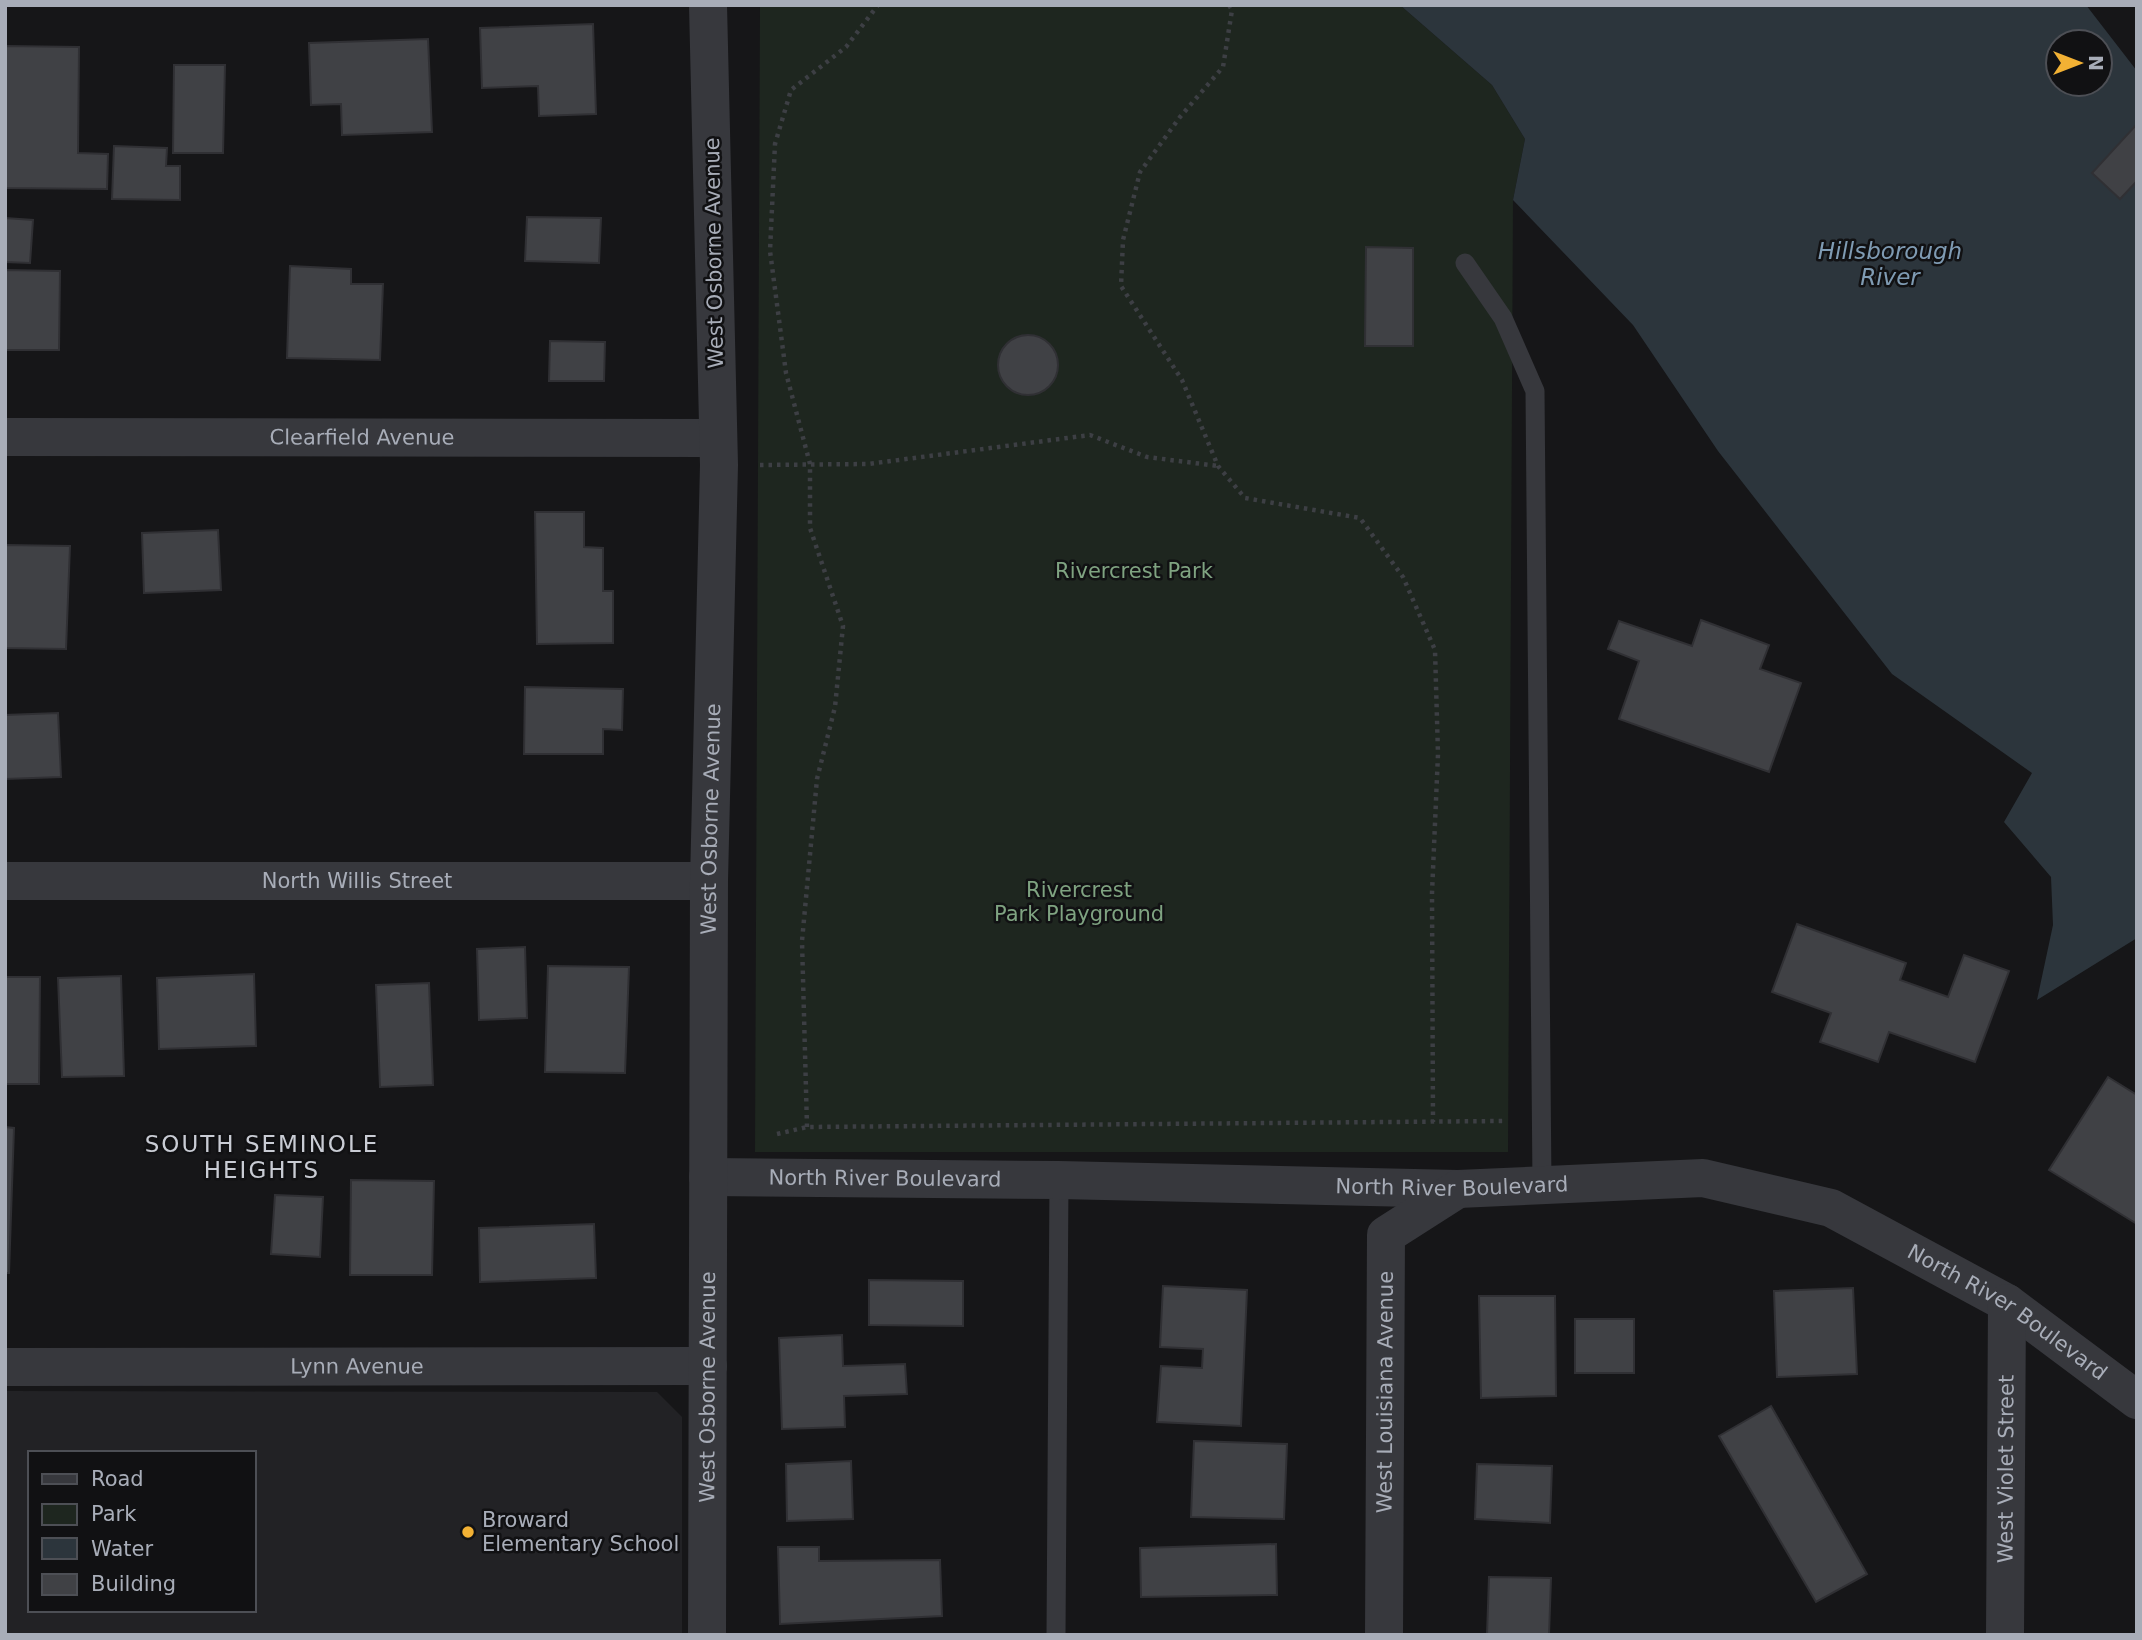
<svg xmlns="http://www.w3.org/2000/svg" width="2142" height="1640" viewBox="0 0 2142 1640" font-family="'DejaVu Sans',sans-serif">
  <rect width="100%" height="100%" fill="#161618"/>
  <!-- built -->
  <path fill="#222225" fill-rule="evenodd" d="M 5,1391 L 657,1392 L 682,1417 L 682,1635 L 5,1635 ZM 30,1453 L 254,1453 L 254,1610 L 30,1610 Z"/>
  <!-- green -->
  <polygon fill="#1e261f" points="760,5 1400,5 1492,85 1525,139 1513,200 1508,1152 755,1152"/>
  <!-- water -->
  <path fill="#2c353c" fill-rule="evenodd" d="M 1400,5 L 2086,5 L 2137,71 L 2137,938 L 2037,1000 L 2053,925 L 2051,877 L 2004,822 L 2032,773 L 1892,674 L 1718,451 L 1633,325 L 1513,200 L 1525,139 L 1492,85 ZM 2058,42 L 2100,42 L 2100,84 L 2058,84 Z"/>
  <!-- building -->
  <g fill="#404145" stroke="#303034" stroke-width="2">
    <polygon points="593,24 596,114 539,116 538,86 482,88 480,28"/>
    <polygon points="428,39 432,132 342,135 341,104 311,105 309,43"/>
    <polygon points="5,46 79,47 78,153 108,154 107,189 5,188"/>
    <polygon points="174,65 225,65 223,153 173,153"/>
    <polygon points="2137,124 2137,181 2120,199 2092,173"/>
    <polygon points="114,146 167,148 166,166 180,166 180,200 112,199"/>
    <polygon points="527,217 601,218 599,263 525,261"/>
    <polygon points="5,218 33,220 30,263 5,262"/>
    <polygon points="1366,247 1413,248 1413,346 1365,346"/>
    <polygon points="290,266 351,269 351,284 383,284 380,360 287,358"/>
    <polygon points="5,270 60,271 59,350 5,350"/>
    <circle cx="1028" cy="365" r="30"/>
    <polygon points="550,341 605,342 604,381 549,381"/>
    <polygon points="535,512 584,512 584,547 603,548 603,591 613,591 613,643 537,644"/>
    <polygon points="218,530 221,590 144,593 142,533"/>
    <polygon points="5,545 70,546 66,649 5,648"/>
    <polygon points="1701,620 1769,645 1760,669 1801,683 1769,772 1619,719 1639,661 1608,649 1619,621 1692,646"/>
    <polygon points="525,687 623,689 622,730 603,729 603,754 524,754"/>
    <polygon points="58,713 61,777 5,779 5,715"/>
    <polygon points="1797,924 1906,963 1900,980 1948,997 1964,955 2009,971 1975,1062 1889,1032 1878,1062 1820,1042 1831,1013 1772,992"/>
    <polygon points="525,947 527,1018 479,1020 477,949"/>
    <polygon points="548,966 629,967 625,1073 545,1072"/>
    <polygon points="254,974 256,1046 159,1049 157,978"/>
    <polygon points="121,976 124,1076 62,1077 58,978"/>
    <polygon points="5,977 40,977 39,1084 5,1084"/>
    <polygon points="429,983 433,1085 380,1087 376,985"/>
    <polygon points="2108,1077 2137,1095 2137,1224 2049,1170"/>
    <polygon points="5,1127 14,1128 9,1273 5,1273"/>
    <polygon points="351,1180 434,1181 432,1275 350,1275"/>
    <polygon points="275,1195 323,1197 320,1257 271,1254"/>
    <polygon points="594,1224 596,1278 480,1282 479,1228"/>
    <polygon points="869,1280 963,1281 963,1326 869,1325"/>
    <polygon points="1163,1286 1247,1290 1241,1426 1157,1422 1161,1366 1202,1368 1203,1349 1160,1347"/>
    <polygon points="1853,1288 1857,1374 1777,1377 1774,1291"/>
    <polygon points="1479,1296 1555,1296 1556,1396 1481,1398"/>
    <rect x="1575" y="1319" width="59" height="54"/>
    <polygon points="842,1335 843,1366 905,1364 907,1394 844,1396 845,1427 782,1429 779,1338"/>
    <polygon points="1771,1406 1867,1574 1816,1602 1719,1436"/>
    <polygon points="1194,1441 1287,1444 1284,1519 1191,1517"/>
    <polygon points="851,1461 853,1519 787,1521 786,1464"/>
    <polygon points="1477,1464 1552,1466 1550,1523 1475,1519"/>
    <polygon points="1276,1544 1277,1595 1141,1597 1140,1548"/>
    <polygon points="778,1547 819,1547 819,1561 940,1560 942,1616 780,1624"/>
    <polygon points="1489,1577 1551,1578 1549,1635 1487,1635"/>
  </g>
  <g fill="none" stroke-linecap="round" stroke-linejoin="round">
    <!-- path -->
    <g stroke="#3d3f44" stroke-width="4.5" stroke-dasharray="3.5 5" stroke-linecap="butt">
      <polyline points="1229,5 1232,10 1223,67 1180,117 1140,172 1123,240 1121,286 1182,380 1218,466 1245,498 1360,518 1403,577 1435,650 1438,754 1432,893 1433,1122"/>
      <polyline points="760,465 868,464 1090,435 1147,457 1218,466"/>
      <polyline points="807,1127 802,941 817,779 835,707 843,626 810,528 810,464 786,373 770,251 775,144 791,90 846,47 878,5"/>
      <polyline points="777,1134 807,1127 1503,1121"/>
    </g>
    <!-- service -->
    <g stroke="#37383d" stroke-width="19">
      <polyline points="1465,263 1503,318 1535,391 1542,1185"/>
      <polyline points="1056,1635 1059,1180"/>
    </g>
    <!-- minor -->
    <g stroke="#37383d" stroke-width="38">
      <path id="s1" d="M 5,437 L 718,438"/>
      <path id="s2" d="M 5,881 L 709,881"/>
      <path id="s3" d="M 708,1177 L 1059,1180 L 1458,1189 L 1703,1178 L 1831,1208 L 2007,1303 L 2137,1400"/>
      <path id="s4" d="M 5,1367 L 708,1366"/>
      <path id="s5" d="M 1384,1635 L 1386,1235 L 1458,1189"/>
      <path id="s6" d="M 2005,1635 L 2007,1303"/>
    </g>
    <!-- tertiary -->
    <path stroke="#37383d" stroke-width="38" id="s7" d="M 707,1635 L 709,881 L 719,465 L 708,5"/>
  </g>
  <!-- markers -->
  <circle fill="#f2b134" stroke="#111113" stroke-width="2.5" cx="468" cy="1532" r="7"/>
  <g text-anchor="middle" stroke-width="5" stroke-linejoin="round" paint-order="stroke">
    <!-- street labels -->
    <g font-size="21" fill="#a8adb8" stroke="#111113">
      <text transform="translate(714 253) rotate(-91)" y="7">West Osborne Avenue</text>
      <text dy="7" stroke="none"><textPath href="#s1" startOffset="357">Clearfield Avenue</textPath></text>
      <text dy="7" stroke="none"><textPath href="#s7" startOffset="816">West Osborne Avenue</textPath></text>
      <text dy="7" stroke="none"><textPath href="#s2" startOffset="352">North Willis Street</textPath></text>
      <text dy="7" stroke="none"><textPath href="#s3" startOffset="177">North River Boulevard</textPath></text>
      <text dy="7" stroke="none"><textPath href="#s3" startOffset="744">North River Boulevard</textPath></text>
      <text dy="7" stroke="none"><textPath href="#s3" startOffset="1332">North River Boulevard</textPath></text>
      <text dy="7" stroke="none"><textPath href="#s4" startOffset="352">Lynn Avenue</textPath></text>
      <text dy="7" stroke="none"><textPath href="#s7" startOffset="248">West Osborne Avenue</textPath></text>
      <text dy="7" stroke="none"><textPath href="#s5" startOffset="243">West Louisiana Avenue</textPath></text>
      <text dy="7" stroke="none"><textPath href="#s6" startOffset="166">West Violet Street</textPath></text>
    </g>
    <!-- park labels -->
    <g font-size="21" fill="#7fa381" stroke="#111113">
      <text x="1134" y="578">Rivercrest Park</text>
      <text x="1079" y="897">Rivercrest<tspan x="1079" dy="24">Park Playground</tspan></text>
    </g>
    <!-- poi labels -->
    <g font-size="21" fill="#a8adb8" stroke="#111113" text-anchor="start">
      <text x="482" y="1527">Broward<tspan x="482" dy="24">Elementary School</tspan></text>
    </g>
    <!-- water labels -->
    <g font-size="23" font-style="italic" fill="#7f9bb3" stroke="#111113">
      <text x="1890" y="259">Hillsborough<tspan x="1890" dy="26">River</tspan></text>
    </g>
    <!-- neighbourhood labels -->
    <g font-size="23" letter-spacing="2" fill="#c9ccd4" stroke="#111113">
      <text x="262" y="1152">SOUTH SEMINOLE<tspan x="262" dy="26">HEIGHTS</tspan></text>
    </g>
  </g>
  <!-- border -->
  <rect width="2142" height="1640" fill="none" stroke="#a8adb8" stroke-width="14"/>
  <!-- legend -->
  <rect x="28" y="1451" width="228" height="161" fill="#111113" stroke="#4d4f55" stroke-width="2"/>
  <rect x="42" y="1474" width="35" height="10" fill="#37383d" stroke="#4d4f55" stroke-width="2"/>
  <text x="91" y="1486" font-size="21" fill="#a8adb8">Road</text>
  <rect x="42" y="1504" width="35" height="21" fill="#1e261f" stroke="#4d4f55" stroke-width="2"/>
  <text x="91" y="1521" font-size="21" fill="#a8adb8">Park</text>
  <rect x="42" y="1538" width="35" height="21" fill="#2c353c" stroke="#4d4f55" stroke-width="2"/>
  <text x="91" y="1556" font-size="21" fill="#a8adb8">Water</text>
  <rect x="42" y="1574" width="35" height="21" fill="#404145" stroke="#4d4f55" stroke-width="2"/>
  <text x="91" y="1591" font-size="21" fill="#a8adb8">Building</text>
  <!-- north arrow -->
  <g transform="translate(2079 63) rotate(90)"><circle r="33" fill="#111113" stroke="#4d4f55" stroke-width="2"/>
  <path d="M0-5L12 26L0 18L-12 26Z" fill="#f2b134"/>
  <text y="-10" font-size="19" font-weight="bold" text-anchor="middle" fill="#a8adb8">N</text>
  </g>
</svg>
